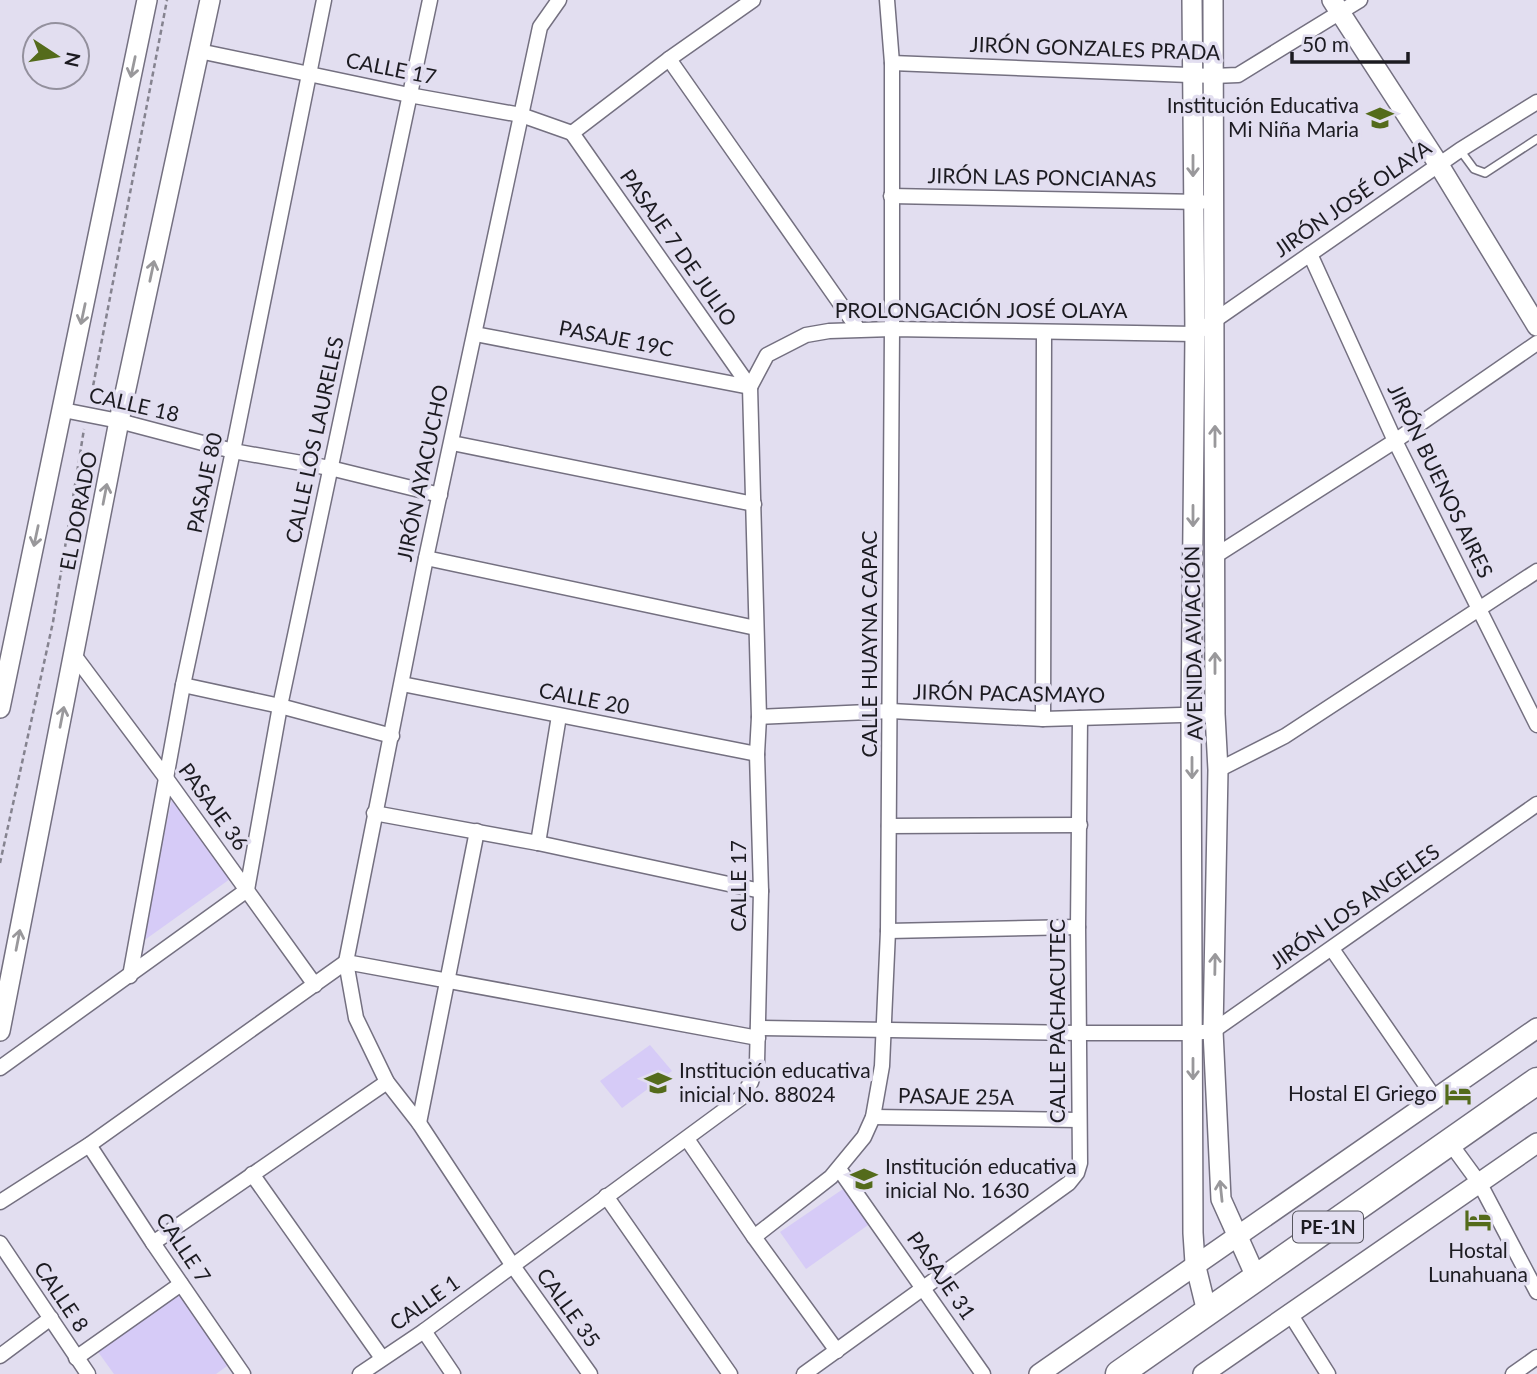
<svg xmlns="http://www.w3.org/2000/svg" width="1537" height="1374" viewBox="0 0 1537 1374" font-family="Lato,sans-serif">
  <rect width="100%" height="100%" fill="#e2def0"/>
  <!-- green -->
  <g fill="#d6cbf7">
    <polygon points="172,799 230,879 139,944"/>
    <polygon points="650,1045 672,1071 622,1108 600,1081"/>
    <polygon points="846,1187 871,1223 806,1269 780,1232"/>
    <polygon points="182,1287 234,1361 216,1374 114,1374 96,1349"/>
  </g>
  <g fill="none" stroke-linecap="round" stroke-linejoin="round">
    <!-- lane casing -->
    <g stroke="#747080" stroke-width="10">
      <polyline id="lane" points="1460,150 1474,169 1485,173 1537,139"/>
    </g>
    <!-- street casing -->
    <g stroke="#747080" stroke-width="17">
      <g id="street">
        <polyline points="559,0 540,27 426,558 346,962 356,1018 387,1082 419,1123 513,1266 590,1374"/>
        <polyline points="199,51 409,95 521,115 572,133"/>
        <polyline points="669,59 858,329"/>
        <polyline points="892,63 1213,76 1238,75 1360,0"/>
        <polyline points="572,133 750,387"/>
        <polyline points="572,133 669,59 753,0"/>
        <polyline points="891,196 1201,202"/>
        <polyline points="1310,254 1395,441 1537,725"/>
        <polyline points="475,334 750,387"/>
        <polyline points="750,387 767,355 806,335 829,331 892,329 1195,334 1460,150 1537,102"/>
        <polyline points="63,410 119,421 233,451 330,468 440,495"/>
        <polyline points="452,443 754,504"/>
        <polyline points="1215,556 1395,441 1537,343"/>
        <polyline points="426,558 756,628"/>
        <polyline points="74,655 166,778 315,985"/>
        <polyline points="402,684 757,754"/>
        <polyline points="183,685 280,706 392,736"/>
        <polyline points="759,717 891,711 1043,719 1215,714"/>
        <polyline points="1043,719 1044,332"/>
        <polyline points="1218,770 1285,736 1537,571"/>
        <polyline points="374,813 538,843 761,891"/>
        <polyline points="889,826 1080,825"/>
        <polyline points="538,843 559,716"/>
        <polyline points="888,931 1078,927"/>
        <polyline points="1332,949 1434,1097"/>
        <polyline points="130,976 183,685 233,451 324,0"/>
        <polyline points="758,1028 1079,1033 1193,1033 1213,1031 1537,804"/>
        <polyline points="0,1068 247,890 280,706 430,0"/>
        <polyline points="873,1117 1079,1120"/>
        <polyline points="419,1123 477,831"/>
        <polyline points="687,1139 754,1237 837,1351"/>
        <polyline points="1450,1143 1480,1184 1537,1292"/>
        <polyline points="89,1145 153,1243 243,1374"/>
        <polyline points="839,1169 983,1374"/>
        <polyline points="252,1174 382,1358"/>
        <polyline points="606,1196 730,1374"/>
        <polyline points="0,1202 89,1145 346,962 758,1038"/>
        <polyline points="754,1237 831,1177 864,1137 873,1117 882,1066 888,931 892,329 892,63 887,0"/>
        <polyline points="0,1243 88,1374"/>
        <polyline points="153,1243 387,1082"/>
        <polyline points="1289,1312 1328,1374"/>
        <polyline points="424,1331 453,1374"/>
        <polyline points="0,1356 51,1318"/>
        <polyline points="76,1358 181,1284"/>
        <polyline points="360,1374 424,1331 741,1098 751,1082 757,1063 761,891 757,754 759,717 750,387"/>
        <polyline points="804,1374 1069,1183 1077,1173 1080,1163 1078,927 1080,718"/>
        <polyline points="1513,1374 1537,1357"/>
      </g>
    </g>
    <!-- secondary casing -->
    <g stroke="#747080" stroke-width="22">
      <g id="secondary">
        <polyline points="1192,0 1195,334 1191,716 1193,1233 1195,1263 1207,1312"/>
        <polyline points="1213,0 1215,714 1218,770 1213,1031 1221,1199 1256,1277"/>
        <polyline points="1332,0 1439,165 1537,326"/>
        <polyline points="0,708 147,0"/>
        <polyline points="0,1031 119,421 210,0"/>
        <polyline points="1039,1374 1537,1028"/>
        <polyline points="1203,1374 1537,1143"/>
      </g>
    </g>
    <!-- highway casing -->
    <g stroke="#747080" stroke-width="29">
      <polyline id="highway" points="1119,1374 1537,1081"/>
    </g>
    <!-- path -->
    <g stroke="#85838f" stroke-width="2.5" stroke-dasharray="5 3.5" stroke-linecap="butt">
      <polyline points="90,402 167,0"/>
      <polyline points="0,863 53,622 84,429"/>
    </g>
    <!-- lane -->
    <use href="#lane" stroke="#fff" stroke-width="7"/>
    <!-- street -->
    <use href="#street" stroke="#fff" stroke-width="14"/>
    <!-- secondary -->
    <use href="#secondary" stroke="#fff" stroke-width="19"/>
    <!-- highway -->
    <use href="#highway" stroke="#fff" stroke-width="26"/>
  </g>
  <!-- one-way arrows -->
  <defs><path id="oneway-shaft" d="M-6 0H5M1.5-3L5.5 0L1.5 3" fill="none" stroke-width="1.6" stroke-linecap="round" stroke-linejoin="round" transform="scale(1.75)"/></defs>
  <g stroke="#99989b">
    <use href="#oneway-shaft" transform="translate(133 67) rotate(102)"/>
    <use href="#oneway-shaft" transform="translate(1193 166) rotate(90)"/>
    <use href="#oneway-shaft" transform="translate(152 271) rotate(-78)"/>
    <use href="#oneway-shaft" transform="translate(83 314) rotate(102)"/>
    <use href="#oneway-shaft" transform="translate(1215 436) rotate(-90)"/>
    <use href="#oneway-shaft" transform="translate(105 494) rotate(-79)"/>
    <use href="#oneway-shaft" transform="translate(1193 516) rotate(90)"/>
    <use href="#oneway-shaft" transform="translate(36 536) rotate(102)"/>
    <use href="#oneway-shaft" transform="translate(1215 663) rotate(-90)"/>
    <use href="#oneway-shaft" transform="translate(62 717) rotate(-79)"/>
    <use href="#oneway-shaft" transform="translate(1192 768) rotate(90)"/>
    <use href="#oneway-shaft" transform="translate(18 940) rotate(-79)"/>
    <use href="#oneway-shaft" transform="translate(1215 964) rotate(-89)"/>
    <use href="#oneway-shaft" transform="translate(1193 1069) rotate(90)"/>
    <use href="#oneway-shaft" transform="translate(1221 1191) rotate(-96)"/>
  </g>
  <!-- icons -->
  <defs>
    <g id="school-bare" transform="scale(2.1)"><path d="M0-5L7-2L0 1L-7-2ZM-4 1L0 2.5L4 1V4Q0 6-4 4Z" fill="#546b1b" stroke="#e2def0" stroke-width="2.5" paint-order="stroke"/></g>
    <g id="hotel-bare" transform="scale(2.1)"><path d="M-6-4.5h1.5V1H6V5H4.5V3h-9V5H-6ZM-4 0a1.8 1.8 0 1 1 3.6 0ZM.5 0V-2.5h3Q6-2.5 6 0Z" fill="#546b1b" stroke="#e2def0" stroke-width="2.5" paint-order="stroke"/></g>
  </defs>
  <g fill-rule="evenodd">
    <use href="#school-bare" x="1380" y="118"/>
    <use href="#school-bare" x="658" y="1083"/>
    <use href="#hotel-bare" x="1458" y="1094"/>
    <use href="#school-bare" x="864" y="1179"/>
    <use href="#hotel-bare" x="1478" y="1220"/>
  </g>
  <g text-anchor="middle" stroke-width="7" stroke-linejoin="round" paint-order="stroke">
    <!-- shield labels -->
    <rect fill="#e2def0" stroke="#57565f" stroke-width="2" x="1293" y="1211.5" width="70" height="31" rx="5"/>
    <g font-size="19" font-weight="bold" fill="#1c1b21">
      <text x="1328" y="1234">PE-1N</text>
    </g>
    <!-- street labels -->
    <g font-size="21" fill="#1c1b21" stroke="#e2def0">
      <text transform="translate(1095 49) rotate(2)" y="7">JIRÓN GONZALES PRADA</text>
      <text transform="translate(391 69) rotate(11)" y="7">CALLE 17</text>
      <text transform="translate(1042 178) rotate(1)" y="7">JIRÓN LAS PONCIANAS</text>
      <text transform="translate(1353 199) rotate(-35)" y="7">JIRÓN JOSÉ OLAYA</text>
      <text transform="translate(678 248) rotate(55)" y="7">PASAJE 7 DE JULIO</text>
      <text x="981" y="318">PROLONGACIÓN JOSÉ OLAYA</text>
      <text transform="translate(616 339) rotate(11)" y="7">PASAJE 19C</text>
      <text transform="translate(134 405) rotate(13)" y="7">CALLE 18</text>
      <text transform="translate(315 440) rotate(-78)" y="7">CALLE LOS LAURELES</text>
      <text transform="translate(423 473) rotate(-78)" y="7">JIRÓN AYACUCHO</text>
      <text transform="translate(1440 481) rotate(64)" y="7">JIRÓN BUENOS AIRES</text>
      <text transform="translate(205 483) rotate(-78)" y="7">PASAJE 80</text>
      <text transform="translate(79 511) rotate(-79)" y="7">EL DORADO</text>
      <text transform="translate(1194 643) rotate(-91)" y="7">AVENIDA AVIACIÓN</text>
      <text transform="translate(870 644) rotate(-90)" y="7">CALLE HUAYNA CAPAC</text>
      <text transform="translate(1009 694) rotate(1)" y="7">JIRÓN PACASMAYO</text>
      <text transform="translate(584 699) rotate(11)" y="7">CALLE 20</text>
      <text transform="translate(213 807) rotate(54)" y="7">PASAJE 36</text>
      <text transform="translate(739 886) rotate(-90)" y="7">CALLE 17</text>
      <text transform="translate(1355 907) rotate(-35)" y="7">JIRÓN LOS ANGELES</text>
      <text transform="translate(1058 1021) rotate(-90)" y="7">CALLE PACHACUTEC</text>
      <text transform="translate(956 1097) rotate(1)" y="7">PASAJE 25A</text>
      <text transform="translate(183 1248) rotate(56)" y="7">CALLE 7</text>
      <text transform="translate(941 1276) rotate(55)" y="7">PASAJE 31</text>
      <text transform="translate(61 1297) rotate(56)" y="7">CALLE 8</text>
      <text transform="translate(425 1303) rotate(-35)" y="7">CALLE 1</text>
      <text transform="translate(568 1308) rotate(54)" y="7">CALLE 35</text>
    </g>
    <!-- poi labels -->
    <g font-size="21" fill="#1c1b21" stroke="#e2def0" text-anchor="end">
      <text x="1359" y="113">Institución Educativa<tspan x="1359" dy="24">Mi Niña Maria</tspan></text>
      <text x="679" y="1078" text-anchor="start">Institución educativa<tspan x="679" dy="24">inicial No. 88024</tspan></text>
      <text x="1437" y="1101">Hostal El Griego</text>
      <text x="885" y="1174" text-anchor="start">Institución educativa<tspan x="885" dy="24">inicial No. 1630</tspan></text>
      <text x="1478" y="1258" text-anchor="middle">Hostal<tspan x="1478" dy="24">Lunahuana</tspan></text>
    </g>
  </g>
  <!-- north arrow -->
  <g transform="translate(56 56) rotate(102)"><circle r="33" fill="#e2def0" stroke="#93909d" stroke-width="2"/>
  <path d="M0-5L12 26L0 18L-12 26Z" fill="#546b1b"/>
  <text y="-10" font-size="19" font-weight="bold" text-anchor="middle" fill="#1c1b21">N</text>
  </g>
  <!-- scale -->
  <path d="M1292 52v10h116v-10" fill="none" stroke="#1c1b21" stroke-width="3.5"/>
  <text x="1302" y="52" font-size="21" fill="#1c1b21" stroke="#e2def0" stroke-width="5" paint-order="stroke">50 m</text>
</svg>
